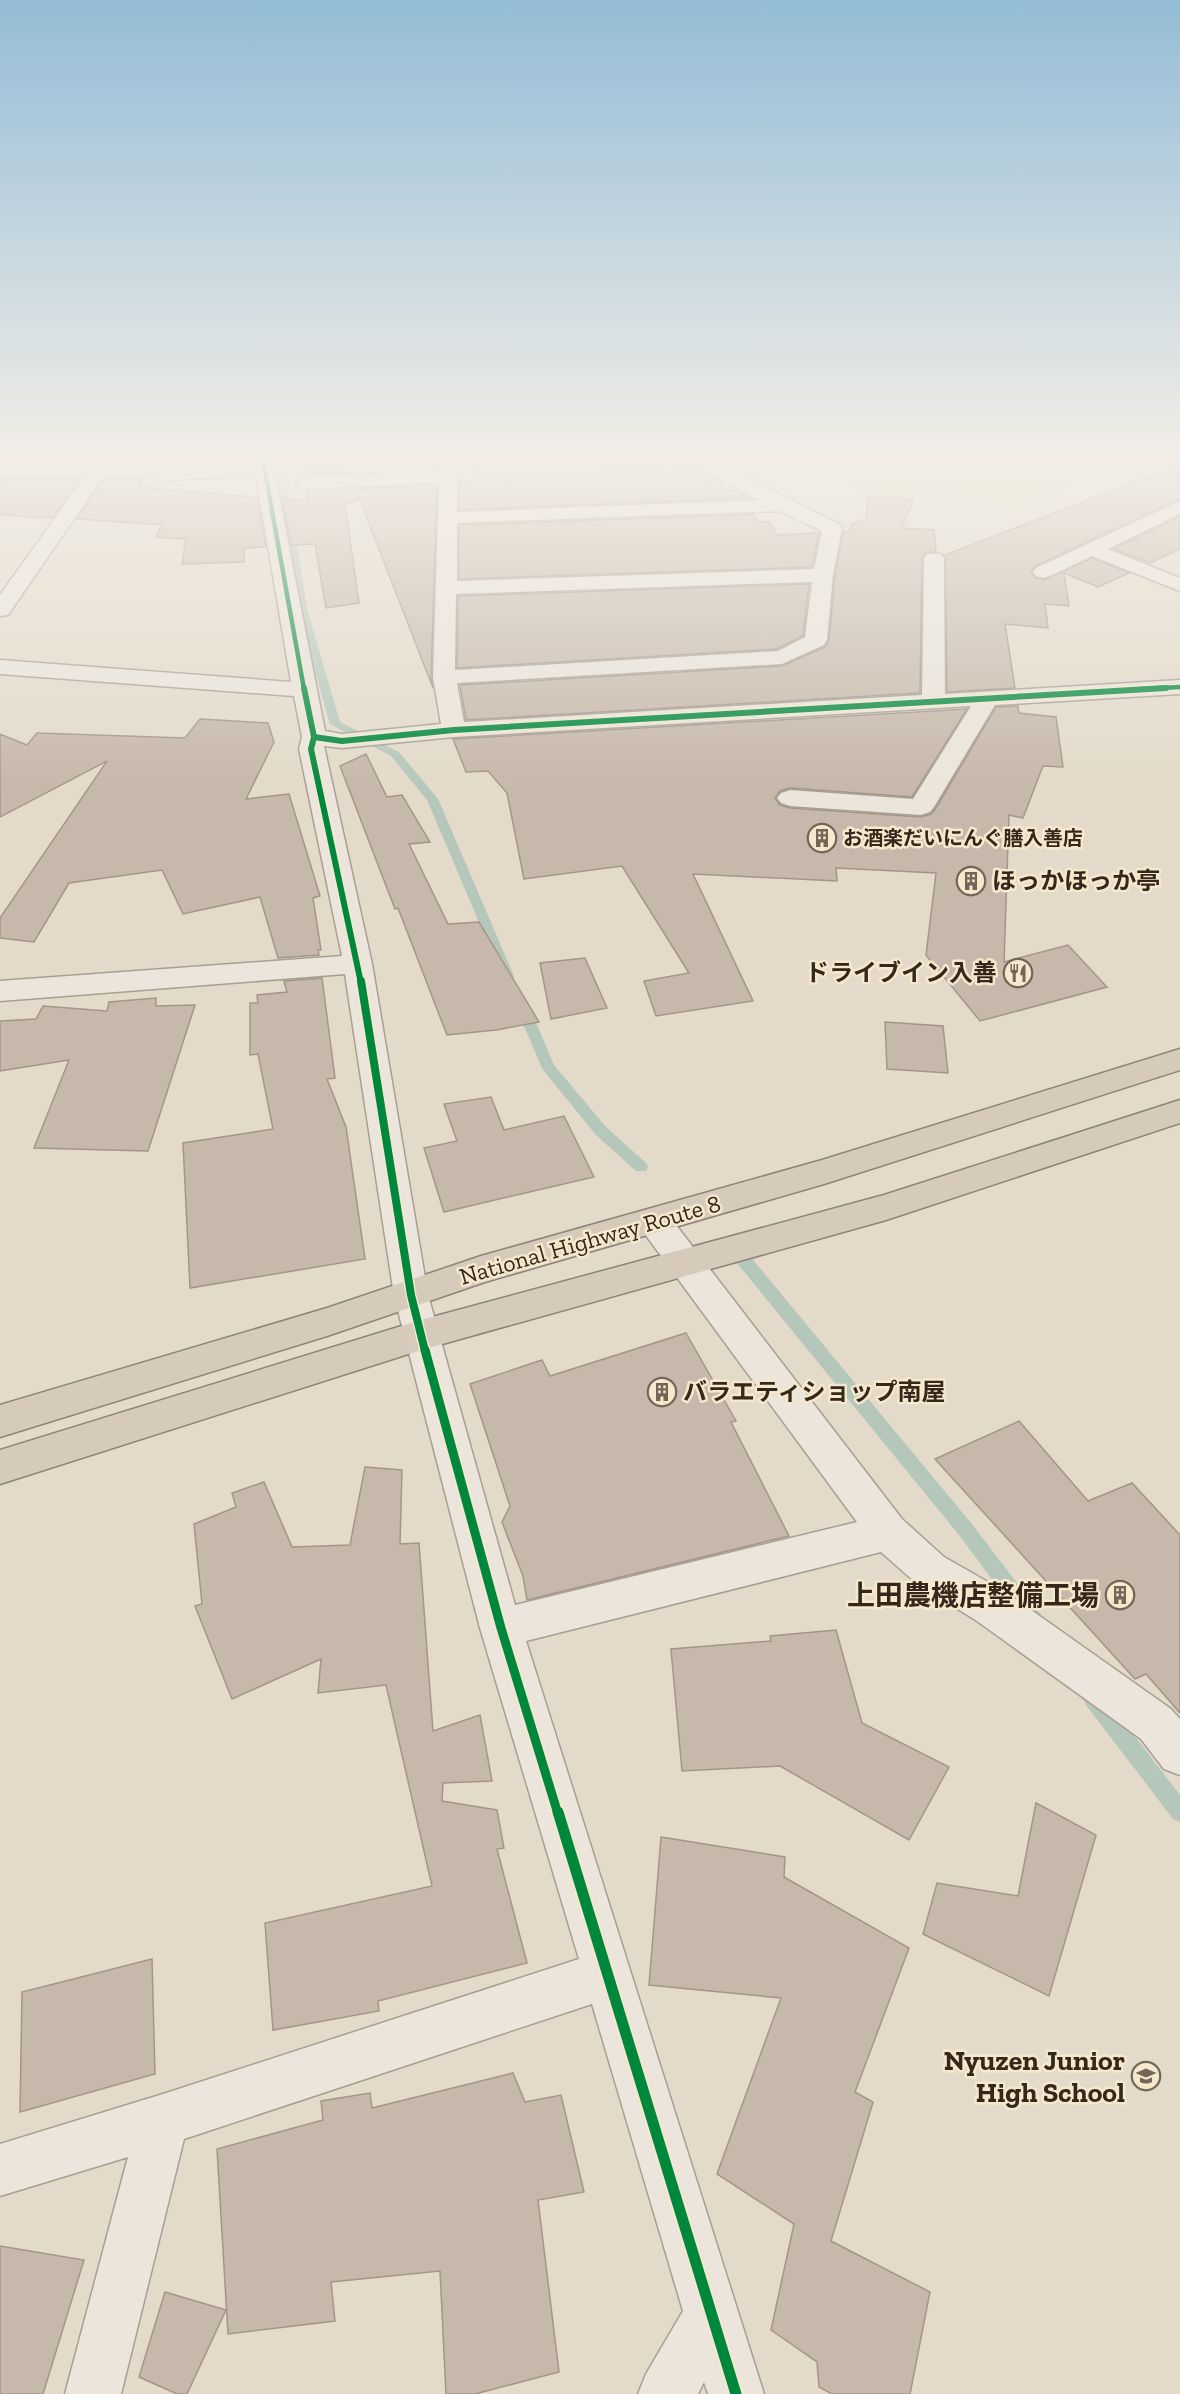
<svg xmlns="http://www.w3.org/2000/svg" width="1180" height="2394" viewBox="0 0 1180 2394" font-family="'Zilla Slab','Noto Sans JP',serif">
  <rect width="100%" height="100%" fill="#e3dac9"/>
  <!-- green -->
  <polygon fill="#d4d2ab" points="792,455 1141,455 1021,507 931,489 884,501"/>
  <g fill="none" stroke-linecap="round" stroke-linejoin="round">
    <!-- stream -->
    <g fill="#b5c7bb" fill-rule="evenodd">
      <polygon points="276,455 284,455 307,609 340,722 399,752 438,799 514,976 513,979 503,979 502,976 427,800 391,756 330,724 297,609"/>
      <polygon points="522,1002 529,1006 554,1065 606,1127 646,1163 648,1167 646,1171 636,1171 596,1135 543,1070 515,1006"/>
      <polygon points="743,1253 749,1255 971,1523 1040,1613 1042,1619 1040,1625 1033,1628 1026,1625 959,1535 737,1263 735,1259 737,1255"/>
      <polygon points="1093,1688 1100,1691 1180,1795 1180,1822 1173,1819 1086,1705 1083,1698 1086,1691"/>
    </g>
  </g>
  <!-- building -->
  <g fill="#c6b8aa" stroke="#a39689" stroke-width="1.5">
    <polygon points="300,455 349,455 353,473 303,475"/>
    <polygon points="667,462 671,468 695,468 700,471 702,481 718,480 727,491 738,491 748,498 459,510 460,481 476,480 477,466"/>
    <polygon points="1180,465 1180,499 1035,566 1031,571 1034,577 1044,580 1092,558 1129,573 1098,587 1064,573 1069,606 1045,604 1048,628 1005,624 1015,688 947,692 945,555"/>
    <polygon points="0,476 81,478 52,518 0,515"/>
    <polygon points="142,478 139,487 257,497 266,547 244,548 244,562 182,564 186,539 156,537 162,525 77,519 104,479"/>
    <polygon points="437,485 431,677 433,688 358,495 359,500 345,504 359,603 326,608 315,544 291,545 282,499 308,501 306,491"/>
    <polygon points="868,496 914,500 901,528 934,530 936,552 927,552 922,558 920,693 466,720 460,685 782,666 825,647 829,640 835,575 843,532 850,532 851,524 866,519"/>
    <polygon points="754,514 757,521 769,522 777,535 819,533 812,567 459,579 459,525"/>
    <polygon points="1180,516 1180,549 1150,563 1114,549"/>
    <polygon points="809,584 803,636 777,649 457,668 458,596"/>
    <polygon points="1018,706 1019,713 1056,717 1063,767 1043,766 1023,818 1009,815 1004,962 1068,945 1107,987 980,1021 926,955 936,873 836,868 837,881 693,874 753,1001 656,1016 644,981 689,973 622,866 524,879 507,793 488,771 466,772 453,739 967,709 912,797 790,788 780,791 775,798 780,805 790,808 921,817 931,814 936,808 996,707"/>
    <polygon points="200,719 268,723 274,742 246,799 289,794 320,896 313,898 321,950 318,950 319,955 278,958 260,897 183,914 162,870 69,883 34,942 0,938 0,918 107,761 0,817 0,734 27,745 37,733 185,738"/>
    <polygon points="366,754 387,797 402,795 430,842 409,844 448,924 479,922 539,1022 496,1030 447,1035 398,908 395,909 340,766"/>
    <polygon points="585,958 607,1008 551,1019 540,963"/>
    <polygon points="322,978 335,1078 327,1079 346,1127 365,1259 190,1288 183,1143 273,1129 258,1054 250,1055 250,1003 258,1003 257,995 287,992 284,981"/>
    <polygon points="156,998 156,1006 195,1005 148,1151 34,1148 69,1060 0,1071 0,1021 36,1019 43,1006 107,1011 109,1002"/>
    <polygon points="885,1022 943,1026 948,1073 887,1069"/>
    <polygon points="491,1097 504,1130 564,1116 594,1177 444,1212 424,1148 457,1141 444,1104"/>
    <polygon points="686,1333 736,1421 731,1422 789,1536 527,1600 523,1576 502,1522 510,1506 470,1384 542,1360 550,1376"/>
    <polygon points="1019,1421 1088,1501 1132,1483 1180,1535 1180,1713 1146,1674 1135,1679 935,1459"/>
    <polygon points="365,1467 402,1470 400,1544 419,1543 433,1731 480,1715 492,1781 443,1783 442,1801 497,1810 504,1848 497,1849 527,1963 378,2001 379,2011 273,2030 265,1923 432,1886 386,1685 318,1693 321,1659 232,1699 195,1606 202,1604 194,1524 236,1507 232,1493 264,1482 292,1547 350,1545"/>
    <polygon points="836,1630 862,1723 949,1767 909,1840 780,1766 682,1771 671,1649 771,1641 770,1636"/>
    <polygon points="1036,1803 1096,1835 1049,1996 923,1934 937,1883 1018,1896"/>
    <polygon points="661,1837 785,1857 784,1877 909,1948 855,2092 873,2102 831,2241 930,2292 910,2394 832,2394 819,2387 817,2362 771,2330 794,2224 717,2174 781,1998 649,1985"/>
    <polygon points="152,1959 155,2074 20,2112 22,1992"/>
    <polygon points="513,2073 525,2102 561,2095 584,2192 538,2200 559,2372 475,2394 446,2394 440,2271 331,2282 335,2321 228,2334 217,2149 323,2120 321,2101 370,2093 372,2108"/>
    <polygon points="0,2246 84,2260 43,2394 0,2394"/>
    <polygon points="165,2292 226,2310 187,2394 177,2394 139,2377"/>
  </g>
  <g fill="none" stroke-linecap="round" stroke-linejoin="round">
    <!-- street casing -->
    <g stroke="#a89f93" stroke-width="3">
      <g id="street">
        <path d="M 93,455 L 111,455 L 108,466 L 154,464 L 167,468 L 255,465 L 253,455 L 271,455 L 325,731 L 342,734 L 441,724 L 433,677 L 439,483 L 305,489 L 298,487 L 296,483 L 298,479 L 305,477 L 439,472 L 440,455 L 506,455 L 503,459 L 458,462 L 457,512 L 759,500 L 683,459 L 680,455 L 703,455 L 839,524 L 842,528 L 833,575 L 827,640 L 824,645 L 782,664 L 457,683 L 464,722 L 922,695 L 924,558 L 927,554 L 941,554 L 944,558 L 945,694 L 1180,680 L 1180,694 L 995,705 L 934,807 L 930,812 L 921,815 L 790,806 L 781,803 L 777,798 L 781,793 L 790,790 L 913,799 L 971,706 L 454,737 L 342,748 L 324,746 L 372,964 L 428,1295 L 515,1605 L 857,1522 L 642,1230 L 637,1221 L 642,1212 L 654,1208 L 666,1212 L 902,1519 L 944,1557 L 1007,1593 L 1171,1709 L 1180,1719 L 1180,1775 L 1164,1769 L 1141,1739 L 977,1621 L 916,1583 L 881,1552 L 526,1641 L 764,2394 L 708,2394 L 704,2382 L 698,2394 L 638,2394 L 646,2374 L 683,2311 L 592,2004 L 184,2139 L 121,2394 L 65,2394 L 128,2157 L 0,2196 L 0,2144 L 163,2094 L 579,1959 L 480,1628 L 394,1295 L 345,974 L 0,1001 L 0,981 L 342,956 L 299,749 L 302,737 L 294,696 L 0,674 L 0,660 L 291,682 L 256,476 L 166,480 L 152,476 L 103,477 L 8,615 L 0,616 L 0,595 L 88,472 ZM 780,511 L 822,531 L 814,569 L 457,581 L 457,523 ZM 812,582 L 805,637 L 778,651 L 455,670 L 456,594 Z"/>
        <polygon points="1180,501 1180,514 1108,549 1180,578 1180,591 1092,556 1050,576 1043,578 1036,576 1033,572 1036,568"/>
      </g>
    </g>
    <!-- highway casing -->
    <g stroke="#8d8479" stroke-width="3">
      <g id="highway">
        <polygon points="1180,1049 1180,1070 824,1184 485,1282 327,1336 0,1437 0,1405 327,1308 481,1256 822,1160"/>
        <polygon points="1180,1100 1180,1123 886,1220 421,1350 0,1484 0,1450 421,1320 884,1195"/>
      </g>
    </g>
    <!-- street -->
    <use href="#street" fill="#ebe5db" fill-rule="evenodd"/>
    <!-- highway -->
    <use href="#highway" fill="#d6caba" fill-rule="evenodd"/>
    <!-- cycleway-far4 casing -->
    <g stroke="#f5e8cd" stroke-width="7">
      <g id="cycleway-far4">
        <polyline points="262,455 304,689"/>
        <polyline points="1141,689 1180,687"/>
      </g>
    </g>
    <!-- cycleway-far3 casing -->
    <g stroke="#f5e8cd" stroke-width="9">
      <g id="cycleway-far3">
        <polyline points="304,688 314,737 311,749 361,983"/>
        <polyline points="314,737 342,741 454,730 1166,688"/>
      </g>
    </g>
    <!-- cycleway-far2 casing -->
    <g stroke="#f5e8cd" stroke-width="11">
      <polyline id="cycleway-far2" points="361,981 411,1295 425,1351"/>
    </g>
    <!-- cycleway-far1 casing -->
    <g stroke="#f5e8cd" stroke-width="13">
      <polyline id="cycleway-far1" points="425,1350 501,1628 558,1814"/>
    </g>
    <!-- cycleway casing -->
    <g stroke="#f5e8cd" stroke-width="15">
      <polyline id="cycleway" points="558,1812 736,2394"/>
    </g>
    <!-- cycleway-far4 -->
    <use href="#cycleway-far4" stroke="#00873e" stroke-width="4.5"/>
    <!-- cycleway-far3 -->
    <use href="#cycleway-far3" stroke="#00873e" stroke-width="6"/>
    <!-- cycleway-far2 -->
    <use href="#cycleway-far2" stroke="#00873e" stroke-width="8"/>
    <!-- cycleway-far1 -->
    <use href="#cycleway-far1" stroke="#00873e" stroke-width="9"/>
    <!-- cycleway -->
    <use href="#cycleway" stroke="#00873e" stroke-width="11"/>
  </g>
  <!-- sky -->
  <linearGradient id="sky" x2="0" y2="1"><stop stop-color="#93bcd6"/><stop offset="0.58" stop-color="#f2eee7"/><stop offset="1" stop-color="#f2eee7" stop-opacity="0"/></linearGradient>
  <rect width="1180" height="790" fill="url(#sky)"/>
  <!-- icons -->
  <defs>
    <g id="building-ring" transform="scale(1.5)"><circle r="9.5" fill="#f5e8cd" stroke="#726659" stroke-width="1.5"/><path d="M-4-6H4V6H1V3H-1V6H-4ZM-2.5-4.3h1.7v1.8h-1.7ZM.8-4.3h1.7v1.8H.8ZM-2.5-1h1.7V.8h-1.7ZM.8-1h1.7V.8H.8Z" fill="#726659"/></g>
    <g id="restaurant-ring" transform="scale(1.5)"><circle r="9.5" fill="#f5e8cd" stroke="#726659" stroke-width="1.5"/><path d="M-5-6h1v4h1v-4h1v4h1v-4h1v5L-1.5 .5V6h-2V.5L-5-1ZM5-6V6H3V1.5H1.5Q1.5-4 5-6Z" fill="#726659"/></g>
    <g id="school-ring" transform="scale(1.5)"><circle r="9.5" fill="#f5e8cd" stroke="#726659" stroke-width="1.5"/><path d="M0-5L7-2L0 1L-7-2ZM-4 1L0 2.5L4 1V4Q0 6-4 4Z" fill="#726659"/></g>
  </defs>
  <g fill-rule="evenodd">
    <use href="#building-ring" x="822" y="838"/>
    <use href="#building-ring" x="971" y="881"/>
    <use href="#restaurant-ring" x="1018" y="973"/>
    <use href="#building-ring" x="662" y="1392"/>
    <use href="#building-ring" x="1120" y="1595"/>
    <use href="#school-ring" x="1146" y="2076"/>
  </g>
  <g text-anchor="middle" stroke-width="5" stroke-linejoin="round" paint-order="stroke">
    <!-- far-poi labels -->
    <g font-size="20" font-weight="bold" fill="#35271c" stroke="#f5e8cd" text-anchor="start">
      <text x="843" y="845">お酒楽だいにんぐ膳入善店</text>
    </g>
    <!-- poi labels -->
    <g font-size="24" font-weight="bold" fill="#35271c" stroke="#f5e8cd" text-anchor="start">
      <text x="992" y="889">ほっかほっか亭</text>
      <text x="997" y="981" text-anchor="end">ドライブイン入善</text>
      <text x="683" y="1400">バラエティショップ南屋</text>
    </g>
    <!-- street labels -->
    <g font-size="24" fill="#35271c" stroke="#f5e8cd">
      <text transform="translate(590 1240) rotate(-16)" y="8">National Highway Route 8</text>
    </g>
    <!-- near-poi labels -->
    <g font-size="28" font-weight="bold" fill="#35271c" stroke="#f5e8cd" text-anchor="end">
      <text x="1099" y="1605">上田農機店整備工場</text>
      <text x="1125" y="2070">Nyuzen Junior<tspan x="1125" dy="32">High School</tspan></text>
    </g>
  </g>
</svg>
